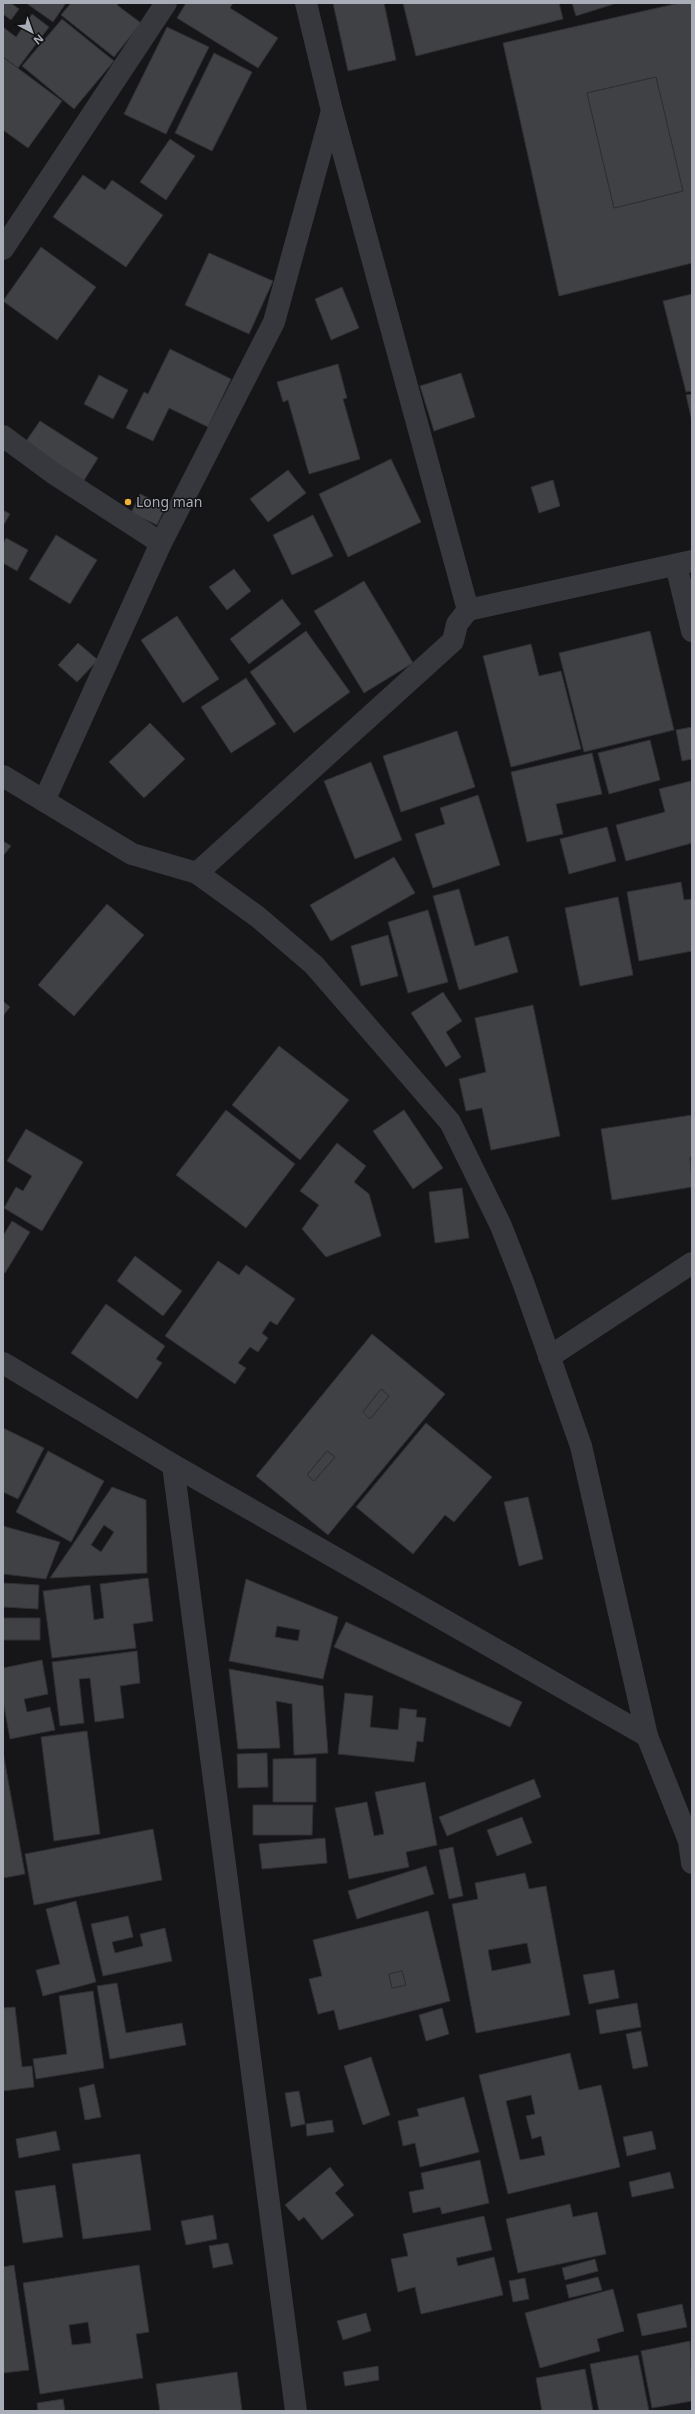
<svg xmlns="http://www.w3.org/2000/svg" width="695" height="2414" viewBox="0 0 695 2414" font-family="'Noto Sans',sans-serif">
  <rect width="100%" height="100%" fill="#161618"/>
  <!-- building -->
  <g fill="#404145" stroke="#303034" fill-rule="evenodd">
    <polygon points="3,3 11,3 19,9 11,20 3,14"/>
    <polygon points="26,3 66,3 53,22"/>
    <polygon points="71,3 119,3 117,5 141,23 114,57 61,15"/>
    <polygon points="186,3 233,3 230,8 278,38 258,68 177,18"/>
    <polygon points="333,3 384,3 396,60 348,71"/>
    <polygon points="403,3 559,3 563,19 416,56"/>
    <polygon points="572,3 617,3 576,16"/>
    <path d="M 679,3 L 692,3 L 692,263 L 559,296 L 503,43 ZM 656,77 L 683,191 L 614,208 L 587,93 Z"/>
    <polygon points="32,14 49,27 18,68 3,57 3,27 16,37"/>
    <polygon points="62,19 114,61 74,109 22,66"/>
    <polygon points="167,27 209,47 166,134 124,114"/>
    <polygon points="214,53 252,72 212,151 175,133"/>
    <polygon points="3,57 62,101 28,148 3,130"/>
    <polygon points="656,77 683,191 614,208 587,93"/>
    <polygon points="170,139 195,156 166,200 140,182"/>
    <polygon points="83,175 105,190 112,180 163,215 126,267 53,217"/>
    <polygon points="41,247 96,287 57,340 3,301"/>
    <polygon points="209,253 273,281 249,334 185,305"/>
    <polygon points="342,287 359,328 331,340 315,299"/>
    <polygon points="692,294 692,391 686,392 663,301"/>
    <polygon points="170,349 231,379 208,427 169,408 153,441 126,428 144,392 148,394"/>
    <polygon points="338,364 347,398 343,399 360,459 309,474 288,400 283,402 277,382"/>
    <polygon points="461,373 475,417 434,431 420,386"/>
    <polygon points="99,375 128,390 113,419 84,404"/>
    <polygon points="692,394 692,421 686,395"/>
    <polygon points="40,421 98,458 83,482 24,444"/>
    <polygon points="391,459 421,522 348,557 319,494"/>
    <polygon points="288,470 306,493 268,522 250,499"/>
    <polygon points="553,480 560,506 539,513 531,487"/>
    <polygon points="140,494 166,506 157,525 131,513"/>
    <polygon points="3,510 10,514 3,526"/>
    <polygon points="313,515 333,556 292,575 273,535"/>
    <polygon points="56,535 97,560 70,604 29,579"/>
    <polygon points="6,538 28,550 17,571 3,563 3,544"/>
    <polygon points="234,569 251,591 227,610 209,587"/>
    <polygon points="364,581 413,663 364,693 314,611"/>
    <polygon points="282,599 301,624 249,664 230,639"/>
    <polygon points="177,616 219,679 183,703 141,640"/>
    <polygon points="306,631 350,692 294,733 250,672"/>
    <polygon points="650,631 674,730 584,752 559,653"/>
    <polygon points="78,643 98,660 77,682 58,665"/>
    <polygon points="531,644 539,676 561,671 581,749 511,767 483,656"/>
    <polygon points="246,678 276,724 231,753 201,707"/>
    <polygon points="150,723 185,759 144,798 109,762"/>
    <polygon points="692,727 692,759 682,761 676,730"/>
    <polygon points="457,731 475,787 401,812 383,756"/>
    <polygon points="650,740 660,780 609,794 598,753"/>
    <polygon points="592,753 602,794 556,804 563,834 527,842 511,772"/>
    <polygon points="371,762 402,840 355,859 324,781"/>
    <polygon points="691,781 692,843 626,861 616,825 665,812 659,789"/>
    <polygon points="478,795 500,865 433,888 415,834 445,824 440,808"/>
    <polygon points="607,827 616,861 569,874 560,839"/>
    <polygon points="3,841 11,846 3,856"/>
    <polygon points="394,857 415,893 331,941 310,905"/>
    <polygon points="681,882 684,900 692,899 692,951 639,961 627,892"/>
    <polygon points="459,889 475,946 508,936 518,972 459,990 433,896"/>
    <polygon points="618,897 633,975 580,986 565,908"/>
    <polygon points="107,904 144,935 74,1016 38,985"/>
    <polygon points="428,910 448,982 408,993 388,922"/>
    <polygon points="388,935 398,976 361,986 351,946"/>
    <polygon points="443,992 462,1021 446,1032 461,1057 446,1067 411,1013"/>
    <polygon points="3,1001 10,1007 3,1016"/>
    <polygon points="533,1005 560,1136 491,1150 482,1108 466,1111 459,1079 486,1072 475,1018"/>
    <polygon points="279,1046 349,1100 300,1160 232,1105"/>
    <polygon points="226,1110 295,1164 246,1228 176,1175"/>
    <polygon points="404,1110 443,1168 413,1189 373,1131"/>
    <polygon points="692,1115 692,1157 690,1157 692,1187 612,1200 601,1129"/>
    <polygon points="26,1129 83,1162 42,1231 4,1208 16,1187 23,1191 32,1176 7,1161"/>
    <polygon points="337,1143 366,1166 354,1182 369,1194 381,1236 326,1257 302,1229 319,1205 300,1191"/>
    <polygon points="462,1188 469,1238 435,1243 429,1192"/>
    <polygon points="12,1221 30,1232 5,1273 3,1272 3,1236"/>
    <polygon points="135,1256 182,1291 163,1316 117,1281"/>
    <polygon points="218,1261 239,1275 246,1265 295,1299 277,1325 270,1321 262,1333 268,1338 258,1352 250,1347 238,1363 246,1368 235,1384 165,1336"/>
    <polygon points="106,1304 165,1346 156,1359 162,1363 137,1399 71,1353"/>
    <path d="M 372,1334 L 445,1394 L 328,1535 L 256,1476 ZM 381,1389 L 389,1396 L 370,1419 L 363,1412 ZM 327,1451 L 335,1457 L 314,1481 L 307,1475 Z"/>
    <polygon points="381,1389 389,1396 370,1419 363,1412"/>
    <polygon points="426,1423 492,1477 454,1522 445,1515 413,1554 356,1507"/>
    <polygon points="3,1428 44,1448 18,1499 3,1492"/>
    <polygon points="48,1451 104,1481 71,1542 16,1512"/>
    <polygon points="327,1451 335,1457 314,1481 307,1475"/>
    <path d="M 112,1487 L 146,1500 L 147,1573 L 50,1578 ZM 104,1525 L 114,1532 L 101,1552 L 91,1545 Z"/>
    <polygon points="528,1497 543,1559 519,1566 504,1502"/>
    <polygon points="3,1526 60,1542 46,1579 3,1574"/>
    <polygon points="148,1578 153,1621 133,1624 136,1648 52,1658 43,1591 90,1585 94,1620 104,1618 100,1584"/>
    <path d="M 246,1579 L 338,1617 L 323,1679 L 229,1661 ZM 277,1626 L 300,1630 L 298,1641 L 275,1637 Z"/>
    <polygon points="3,1583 39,1585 38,1609 3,1607"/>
    <rect x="3" y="1618" width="37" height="22"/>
    <polygon points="346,1622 522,1702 510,1727 334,1647"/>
    <polygon points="137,1651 140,1683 120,1686 124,1718 95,1722 90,1678 79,1679 84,1723 60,1726 52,1662"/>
    <polygon points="42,1660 48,1694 24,1699 27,1712 50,1707 55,1730 10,1739 3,1701 3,1668"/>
    <polygon points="229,1669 323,1686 328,1753 294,1755 292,1704 276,1701 280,1748 238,1749"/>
    <polygon points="345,1693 373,1696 370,1727 398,1730 400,1708 417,1710 416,1717 426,1718 423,1742 417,1741 414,1762 338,1754"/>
    <polygon points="87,1731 100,1834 54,1841 41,1737"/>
    <polygon points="3,1752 25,1874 3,1878"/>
    <polygon points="267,1753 268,1787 238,1788 237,1754"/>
    <polygon points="316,1758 316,1802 273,1802 273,1759"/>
    <polygon points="534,1779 541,1797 447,1836 439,1817"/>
    <polygon points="425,1782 437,1845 406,1852 409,1867 349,1879 335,1808 367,1802 374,1836 384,1834 375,1792"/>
    <polygon points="253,1805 313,1805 312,1835 253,1835"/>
    <polygon points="522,1817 532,1843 497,1856 487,1830"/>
    <polygon points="153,1829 162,1880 34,1905 25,1854"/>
    <polygon points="325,1838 327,1863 262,1869 259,1844"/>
    <polygon points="453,1847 463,1896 449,1899 439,1850"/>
    <polygon points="426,1866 434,1894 357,1919 348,1891"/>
    <path d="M 525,1873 L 529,1889 L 546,1886 L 570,2015 L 476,2033 L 452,1904 L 478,1899 L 475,1883 ZM 527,1943 L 531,1963 L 492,1971 L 488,1950 Z"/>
    <polygon points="76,1901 96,1982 43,1996 36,1970 60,1964 46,1909"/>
    <path d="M 428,1911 L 450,2001 L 339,2030 L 334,2010 L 318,2014 L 309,1979 L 322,1976 L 313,1940 ZM 402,1971 L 406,1985 L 392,1988 L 389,1974 Z"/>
    <polygon points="128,1916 133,1937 112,1942 115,1953 143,1946 140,1934 165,1928 172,1961 103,1976 91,1924"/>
    <polygon points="614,1970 619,1998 589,2004 583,1975"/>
    <polygon points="402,1971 406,1985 392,1988 389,1974"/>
    <polygon points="117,1983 126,2033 182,2023 186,2045 110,2059 97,1986"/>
    <polygon points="93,1991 104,2068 36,2079 33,2059 67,2054 59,1996"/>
    <polygon points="637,2003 641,2027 600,2034 596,2010"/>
    <polygon points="15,2007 22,2067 32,2066 34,2087 3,2091 3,2008"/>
    <polygon points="442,2008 449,2034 426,2041 419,2015"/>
    <polygon points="641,2031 648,2066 633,2069 626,2034"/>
    <path d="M 570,2053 L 579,2090 L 601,2085 L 620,2167 L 508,2194 L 479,2075 ZM 531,2095 L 535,2114 L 526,2116 L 532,2139 L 541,2136 L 545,2155 L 520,2160 L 506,2101 Z"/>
    <polygon points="371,2057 390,2115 363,2125 344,2066"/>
    <polygon points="94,2084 101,2117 85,2120 79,2088"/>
    <polygon points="299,2091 305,2124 291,2127 285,2093"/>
    <polygon points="464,2097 479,2152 420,2167 415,2143 403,2146 398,2121 419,2116 417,2109"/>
    <polygon points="332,2120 334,2132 307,2136 306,2124"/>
    <polygon points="56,2131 60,2150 19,2158 16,2139"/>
    <polygon points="652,2131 656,2149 627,2156 623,2137"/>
    <polygon points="140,2154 151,2230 83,2239 72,2164"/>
    <polygon points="480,2160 489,2203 442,2214 440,2207 413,2213 409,2192 424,2189 421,2173"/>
    <polygon points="330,2167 344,2185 335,2193 354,2215 322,2240 304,2217 299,2221 285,2205"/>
    <polygon points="670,2172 674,2188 632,2197 629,2182"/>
    <polygon points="55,2185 63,2237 23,2243 15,2191"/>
    <polygon points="570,2204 573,2217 597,2212 606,2254 518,2273 506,2219"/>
    <polygon points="213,2215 217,2239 186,2245 181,2221"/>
    <polygon points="484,2216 492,2250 456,2258 458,2266 494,2257 503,2295 421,2314 415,2287 398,2292 391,2259 408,2256 403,2234"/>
    <polygon points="228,2243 233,2264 213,2268 209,2246"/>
    <polygon points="595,2259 598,2271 565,2280 562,2268"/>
    <polygon points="14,2265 29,2370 3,2373 3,2267"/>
    <path d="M 139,2265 L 149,2332 L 136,2334 L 143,2378 L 40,2394 L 23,2283 ZM 88,2322 L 91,2343 L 72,2345 L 69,2325 Z"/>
    <polygon points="598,2277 602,2290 569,2298 566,2285"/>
    <polygon points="525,2278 529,2299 513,2302 509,2281"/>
    <polygon points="613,2289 624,2331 597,2339 600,2351 540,2368 525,2313"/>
    <polygon points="682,2304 687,2327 642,2336 637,2314"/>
    <polygon points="366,2313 371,2331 343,2340 337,2321"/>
    <polygon points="690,2341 692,2401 652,2408 641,2351"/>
    <polygon points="638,2355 649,2411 599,2411 590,2364"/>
    <polygon points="378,2366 379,2380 345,2386 343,2372"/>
    <polygon points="585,2369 593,2411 542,2411 536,2378"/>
    <polygon points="237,2372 242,2411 160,2411 156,2384"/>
    <polygon points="63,2399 65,2411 38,2411 37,2403"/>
  </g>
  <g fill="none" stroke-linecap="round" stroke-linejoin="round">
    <!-- street -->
    <g stroke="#37383d" stroke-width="22">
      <polyline points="306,3 332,111 468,610"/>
      <polyline points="3,249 166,3"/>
      <polyline points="3,436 53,473 161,543"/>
      <polyline points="676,565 692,631"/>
      <polyline points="3,776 132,854 197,873 258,917 314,965 450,1122 501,1226 523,1282 581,1446 647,1736 689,1841 692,1863"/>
      <polyline points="44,801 161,543 274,322 332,111"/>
      <polyline points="197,873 453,641 457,624 468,610 692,561"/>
      <polyline points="549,1357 692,1263"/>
      <polyline points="3,1363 173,1465 647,1736"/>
      <polyline points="173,1465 296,2411"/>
    </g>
  </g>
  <!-- markers -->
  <circle fill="#f2b134" stroke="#111113" stroke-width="1.5" cx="128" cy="502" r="4"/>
  <g text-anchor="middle" stroke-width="3" stroke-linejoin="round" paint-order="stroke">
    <!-- poi labels -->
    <g font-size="14" fill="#a8adb8" stroke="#111113" text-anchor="start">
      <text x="136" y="507">Long man</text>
    </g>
  </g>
  <!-- border -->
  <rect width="695" height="2414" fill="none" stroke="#a8adb8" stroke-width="8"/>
  <!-- north arrow -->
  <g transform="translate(32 32) rotate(139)" stroke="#111113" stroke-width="3" paint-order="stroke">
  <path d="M0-3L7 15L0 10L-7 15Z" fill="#a8adb8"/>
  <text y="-6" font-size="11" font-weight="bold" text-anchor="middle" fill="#a8adb8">N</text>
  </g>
</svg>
